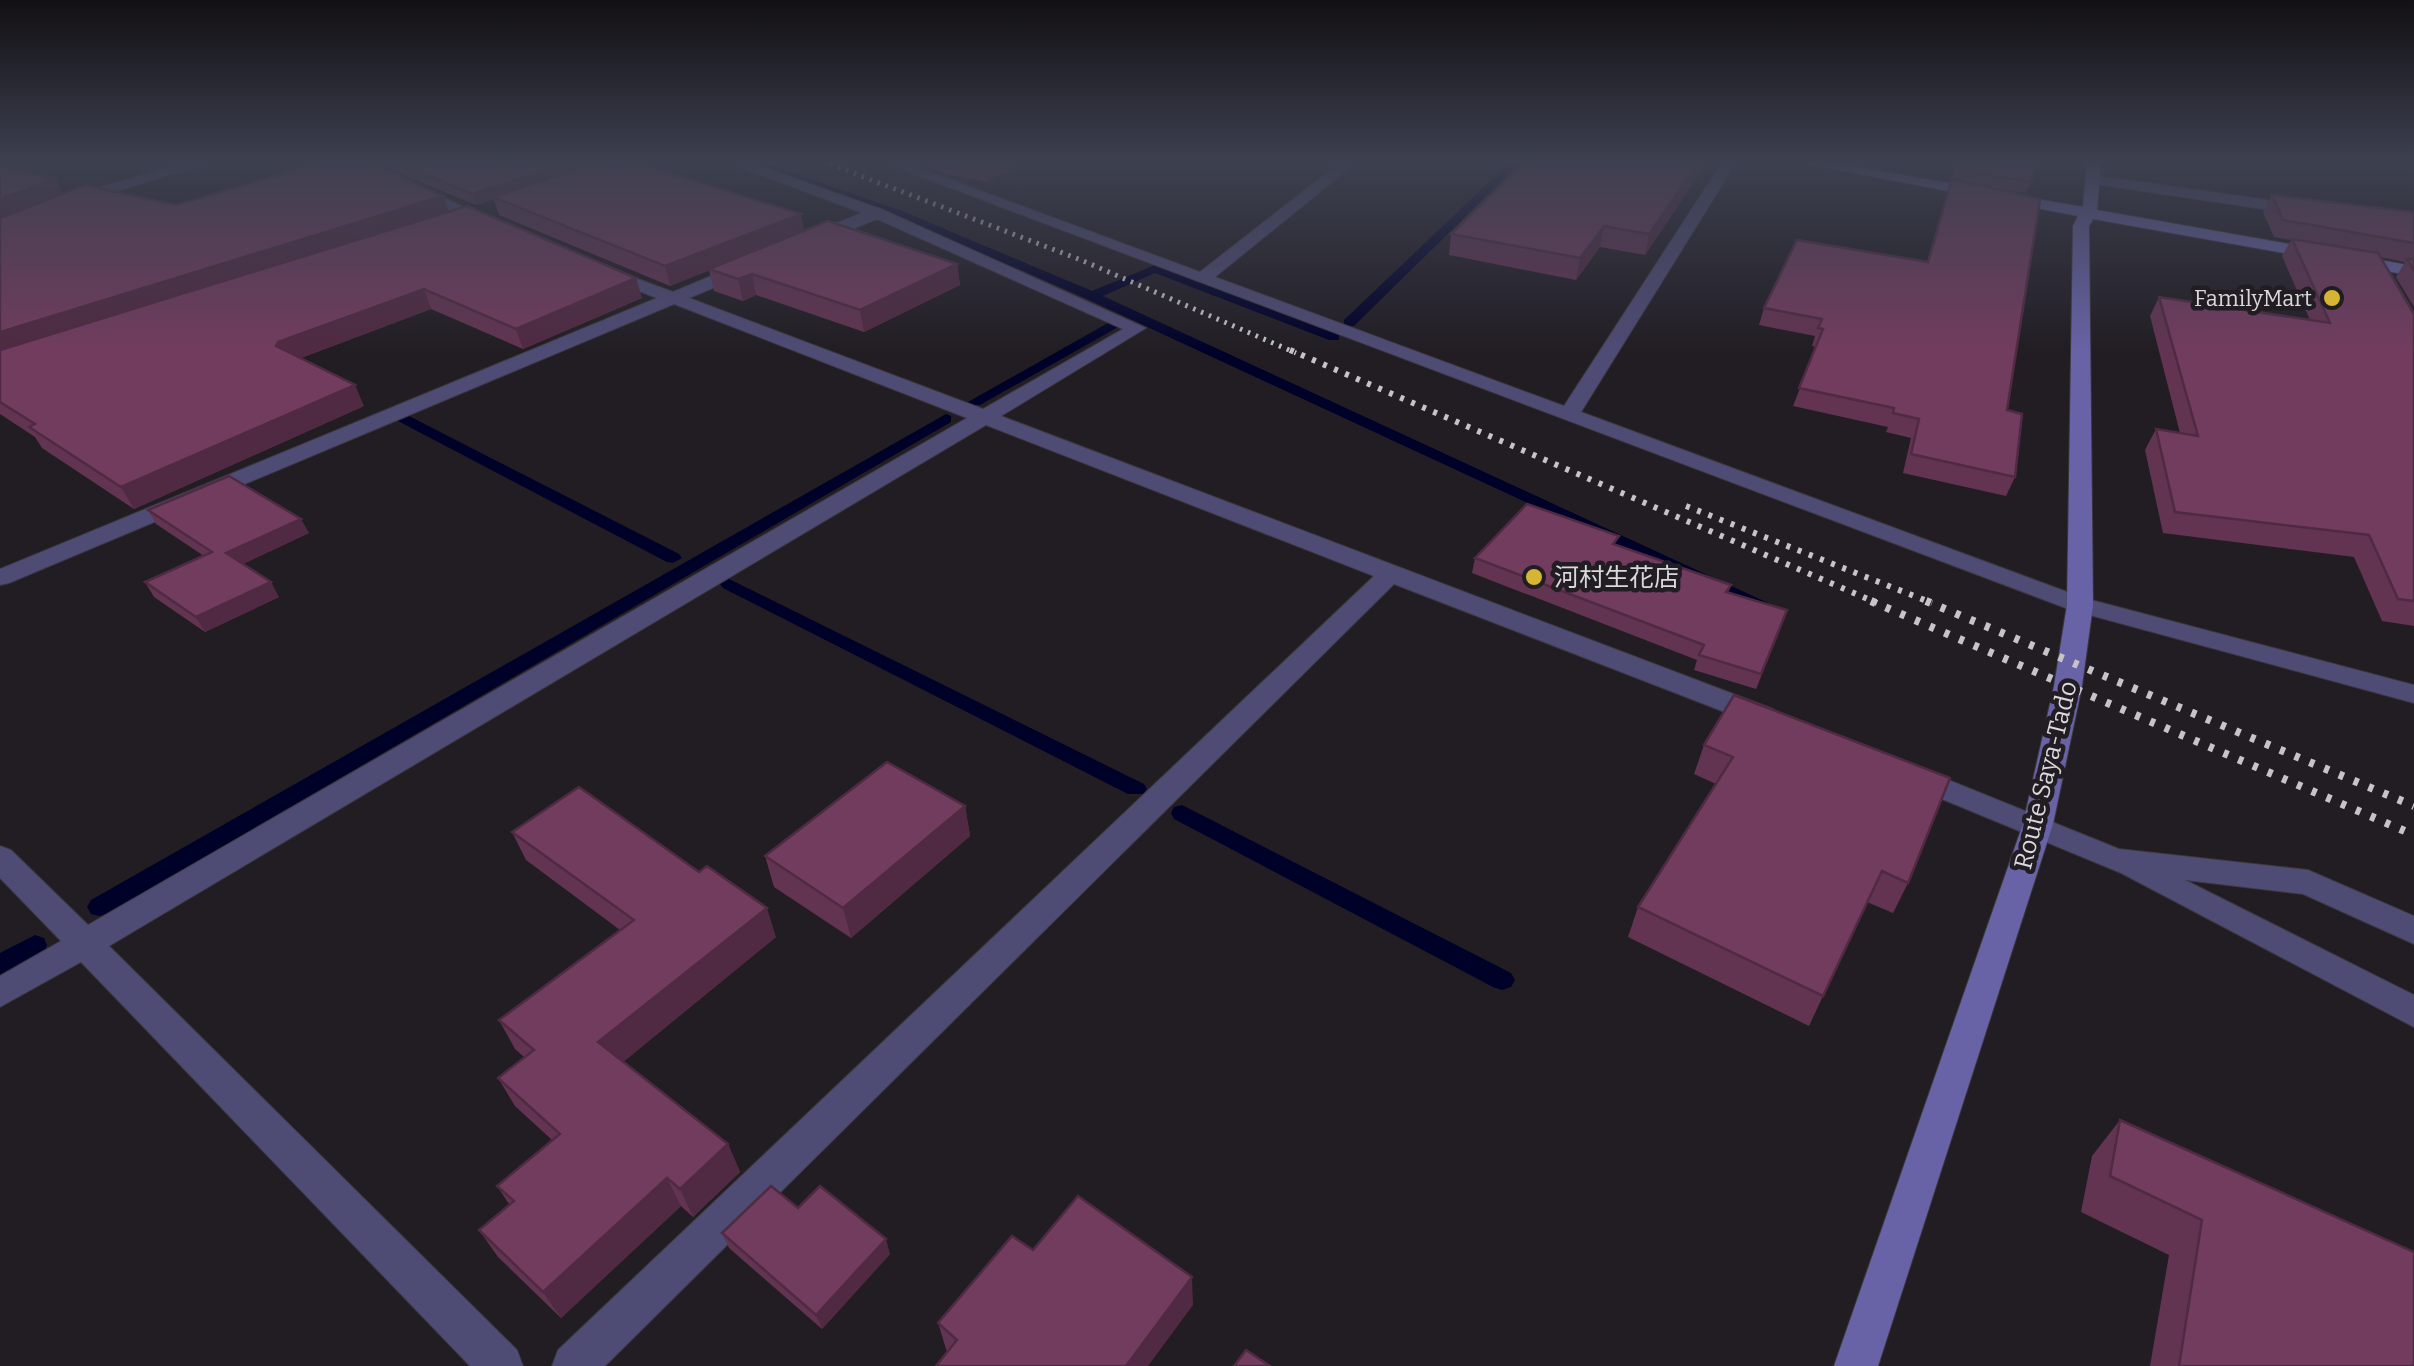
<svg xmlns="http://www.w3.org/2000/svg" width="2414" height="1366" viewBox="0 0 2414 1366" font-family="Bitter,'Noto Sans JP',serif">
  <rect width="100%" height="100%" fill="#211d23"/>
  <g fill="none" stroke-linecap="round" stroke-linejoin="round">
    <!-- stream -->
    <g fill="#000129" fill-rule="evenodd">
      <polygon points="742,161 758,161 902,211 1092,291 1155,265 1339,334 1339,340 1329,340 1155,273 1103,296 1781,609 1772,615 1765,613 1087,299 894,215"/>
      <polygon points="1511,161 1522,161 1354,326 1344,326 1344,320"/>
      <polygon points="1115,319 1122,323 1120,326 980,405 970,405 968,402"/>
      <polygon points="403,413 679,554 682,558 673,563 667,562 398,421 398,415"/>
      <polygon points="946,414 951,416 951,422 107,914 99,916 91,914 87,907 91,900"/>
      <polygon points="729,579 1144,784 1147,789 1144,794 1128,794 723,588 720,584"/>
      <polygon points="1182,805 1511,973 1515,980 1511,987 1502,990 1493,987 1174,819 1171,813 1174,807"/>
      <polygon points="35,935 44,938 47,945 44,952 0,975 0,953"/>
    </g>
    <!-- service casing -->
    <g stroke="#3b373d" stroke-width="2">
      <polygon id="service" points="2080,597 2414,685 2414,703 2071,610 2067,605"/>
    </g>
    <!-- minor casing -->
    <g stroke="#3b373d" stroke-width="2">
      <g id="minor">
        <polygon points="192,161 216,161 107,194 79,208 65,205 97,188"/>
        <polygon points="345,161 365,161 498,223 484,226"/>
        <polygon points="724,161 746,161 883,210 1146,328 1001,416 1773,709 1777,716 1763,725 1753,723 1394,584 605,1366 552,1366 558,1350 1374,576 986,425 109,946 517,1350 523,1366 470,1366 81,962 0,1007 0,976 61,941 0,878 0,846 11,850 88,925 967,418 674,304 9,583 0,585 0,569 657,298 597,275 594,271 603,266 673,292 737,265 749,265 749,273 689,298 983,409 1123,329 877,219 816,244 804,244 804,236 862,213"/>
        <polygon points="879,161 900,161 1200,272 1342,161 1358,161 1215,277 1564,406 1723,161 1737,161 1581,412 2089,600 2093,605 2080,613 2071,610"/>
        <polygon points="2092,175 2304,205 2312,210 2304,215 2087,183 2087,177"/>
        <polygon points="1914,766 2119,849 2308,870 2414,916 2414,944 2303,894 2185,880 2414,995 2414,1027 2121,873 1903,783 1899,776 1903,769"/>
      </g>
    </g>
    <!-- secondary casing -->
    <g stroke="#3b373d" stroke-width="2">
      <polygon id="secondary" points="1790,161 1823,161 2083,207 2087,161 2101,161 2097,210 2414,266 2414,276 2093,219 2089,226 2093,605 2082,686 2053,824 1878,1366 1834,1366 2023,824 2054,686 2067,605 2073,226 2078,216"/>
    </g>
    <!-- service -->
    <use href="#service" fill="#4e4b75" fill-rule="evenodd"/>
    <!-- minor -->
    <use href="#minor" fill="#4e4b75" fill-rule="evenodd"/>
    <!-- secondary -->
    <use href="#secondary" fill="#6863a6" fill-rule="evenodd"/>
    <!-- rail-far2 -->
    <polyline stroke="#c6c4c8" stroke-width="5" stroke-dasharray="2.5 6" stroke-linecap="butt" points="822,161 1081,260 1296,353"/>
    <!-- rail-far1 -->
    <g stroke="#c6c4c8" stroke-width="6" stroke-dasharray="4 8" stroke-linecap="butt">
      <polyline points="1290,350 1877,603"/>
      <polyline points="1686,506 1932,603"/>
    </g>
    <!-- rail -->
    <g stroke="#c6c4c8" stroke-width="8" stroke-dasharray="5 11" stroke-linecap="butt">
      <polyline points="1871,601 2414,835"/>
      <polyline points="1926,601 2414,806"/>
    </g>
  </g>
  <!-- wall -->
  <g fill="#623452">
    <polygon points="370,161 630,161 804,231 957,264 960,285 864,332 756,295 743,301 714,291 709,270 670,286 499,215 494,199 476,205"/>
    <polygon points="911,161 1026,161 987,182 947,174"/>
    <polygon points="1525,161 1708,161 1645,255 1600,247 1576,280 1449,255 1451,234"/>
    <polygon points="1958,161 2031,182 2026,193 1966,183 2007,410 2015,477 2006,496 1903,473 1911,438 1886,432 1888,427 1793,406 1816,347 1812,346 1815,336 1759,325 1764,308 1927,262 1951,180"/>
    <polygon points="0,167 55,179 64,194 176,205 449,212 642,298 523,349 431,309 301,358 364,406 134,509 42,448 35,437 0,414"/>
    <polygon points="2272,195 2414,212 2414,307 2396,277 2405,262 2380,257 2414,314 2414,626 2382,621 2354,557 2163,533 2145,450 2156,429 2180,433 2150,316 2159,297 2310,320 2282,256 2291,240 2274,237 2263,212"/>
    <polygon points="148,510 309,533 243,564 279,597 205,632 154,597 145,582 204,556 156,524"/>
    <polygon points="1617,545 1731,585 1728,593 1782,625 1756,689 1694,670 1697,660 1472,573 1475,558"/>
    <polygon points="1734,695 1908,883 1893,913 1867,902 1809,1026 1628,937 1638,907 1716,784 1694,774 1704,745"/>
    <polygon points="965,806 970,836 851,938 774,887 765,856"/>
    <polygon points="512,832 776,937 623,1062 728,1144 740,1172 693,1217 681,1206 561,1318 498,1257 479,1230 509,1204 497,1186 552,1140 515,1106 498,1078 524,1057 515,1049 499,1020 620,930 526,860"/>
    <polygon points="2120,1120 2414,1366 2150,1366 2169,1255 2081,1212 2092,1156"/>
    <polygon points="798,1208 890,1254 822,1329 729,1248 722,1233"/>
    <polygon points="1033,1250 1193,1305 947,1352 938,1323"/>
  </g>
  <!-- shaded-wall -->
  <g fill="#502a42">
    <polygon points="576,161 614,161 493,197 494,199 476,205 472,194"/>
    <polygon points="1005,161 1026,161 987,182 986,171"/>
    <polygon points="1700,161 1708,161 1645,255 1649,234"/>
    <polygon points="55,179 65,196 0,221 0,199"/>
    <polygon points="443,196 450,213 0,356 0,332"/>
    <polygon points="801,214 805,233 670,286 665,266"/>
    <polygon points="1604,226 1600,247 1576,280 1580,258"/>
    <polygon points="957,264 960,285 864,332 860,310"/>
    <polygon points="752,274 756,295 743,301 738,279"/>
    <polygon points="636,278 642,298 523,349 516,329"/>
    <polygon points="424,289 431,309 288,363 276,346 278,342"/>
    <polygon points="355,385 364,406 134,509 121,487"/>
    <polygon points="301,519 309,533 234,568 226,553"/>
    <polygon points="271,582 279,597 205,632 196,617"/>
    <polygon points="965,806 970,836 851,938 843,908"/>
    <polygon points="767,908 776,937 612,1071 598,1042"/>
    <polygon points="728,1144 740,1172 693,1217 680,1189"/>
    <polygon points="667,1178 681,1206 561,1318 543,1292"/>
    <polygon points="886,1239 890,1254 822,1329 816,1315"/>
    <polygon points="1192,1277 1193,1305 1148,1366 1126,1366"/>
  </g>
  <!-- building -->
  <g fill="#723c5f" stroke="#502a42" stroke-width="2.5">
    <polygon points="325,161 367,161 443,196 0,332 0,218 85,185 176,205"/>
    <polygon points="393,161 576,161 472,194"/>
    <polygon points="602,161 630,161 801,214 665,266 493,197"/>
    <polygon points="940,161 1005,161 986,171"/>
    <polygon points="1525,161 1700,161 1649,234 1604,226 1580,258 1451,234"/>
    <polygon points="1958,161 2036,161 2031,182 1955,169"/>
    <polygon points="0,167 55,179 0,199"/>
    <polygon points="1952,179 2040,199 2007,410 2022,414 2015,477 1911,454 1919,419 1893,413 1894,408 1799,388 1823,329 1818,328 1822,319 1764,308 1797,240 1928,262"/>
    <polygon points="2272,195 2414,212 2414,243 2283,220"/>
    <polygon points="467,206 636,278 516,329 424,289 278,342 276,346 355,385 121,487 29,427 35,424 0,402 0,350"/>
    <polygon points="828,221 957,264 860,310 752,274 738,279 709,269"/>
    <polygon points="2292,239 2378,253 2414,314 2414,601 2398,599 2369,535 2175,512 2156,429 2198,436 2159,297 2330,323"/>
    <polygon points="2407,259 2414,259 2414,270"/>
    <polygon points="229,476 301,519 226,553 271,582 196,617 145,582 212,552 148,510"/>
    <polygon points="1527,504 1619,536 1613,544 1731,585 1726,592 1787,610 1761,674 1699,655 1704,645 1475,558"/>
    <polygon points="1734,695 1950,778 1908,883 1882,871 1823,996 1638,907 1733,757 1704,745"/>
    <polygon points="887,762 965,806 843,908 765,856"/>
    <polygon points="579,787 699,872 707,866 767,908 598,1042 728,1144 680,1189 667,1178 543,1292 479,1230 514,1201 497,1186 560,1134 498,1078 534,1050 499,1020 634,920 512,832"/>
    <polygon points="2120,1120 2414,1252 2414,1366 2179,1366 2202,1220 2110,1176"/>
    <polygon points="771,1186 798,1208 820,1186 886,1239 816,1315 722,1233"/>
    <polygon points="1078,1196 1192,1277 1126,1366 936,1366 957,1340 938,1323 1012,1236 1033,1250"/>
    <polygon points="1246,1350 1270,1366 1234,1366"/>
  </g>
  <!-- sky -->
  <linearGradient id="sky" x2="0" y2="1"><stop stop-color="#121013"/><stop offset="0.46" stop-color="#3d4050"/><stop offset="1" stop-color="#3d4050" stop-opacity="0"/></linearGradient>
  <rect width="2414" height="352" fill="url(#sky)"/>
  <!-- markers -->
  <g fill="#d6b534" stroke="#211d23" stroke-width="4">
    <circle cx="2332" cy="298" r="10"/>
    <circle cx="1534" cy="577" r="10"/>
  </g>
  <g text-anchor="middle" stroke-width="9" stroke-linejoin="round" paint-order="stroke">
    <!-- far-poi labels -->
    <g font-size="22" fill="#dad8dc" stroke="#211d23" text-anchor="end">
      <text x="2312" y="306">FamilyMart</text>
    </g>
    <!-- poi labels -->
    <g font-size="25" fill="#dad8dc" stroke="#211d23" text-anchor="start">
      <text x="1554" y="586">河村生花店</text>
    </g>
    <!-- street labels -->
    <g font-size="25" fill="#dad8dc" stroke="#211d23">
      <text transform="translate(2045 775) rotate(-76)" y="9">Route Saya-Tado</text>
    </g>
  </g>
</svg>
